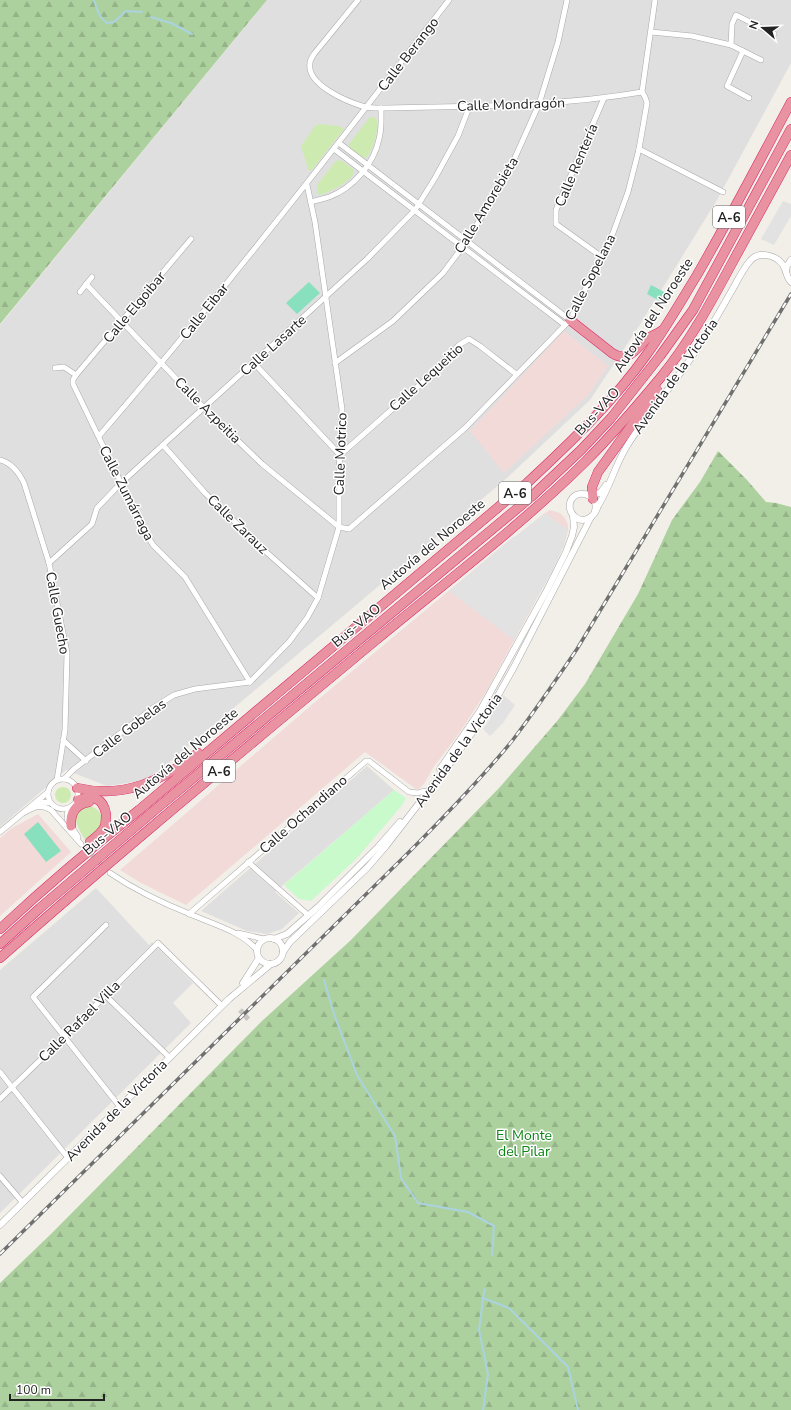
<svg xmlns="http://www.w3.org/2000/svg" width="791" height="1410" viewBox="0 0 791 1410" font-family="'Nunito Sans',sans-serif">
  <defs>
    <pattern id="forest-firs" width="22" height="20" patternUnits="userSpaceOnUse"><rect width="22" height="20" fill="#add19e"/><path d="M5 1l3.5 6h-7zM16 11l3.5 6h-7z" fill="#95b388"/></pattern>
  </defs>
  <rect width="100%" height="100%" fill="#f2efe9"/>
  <!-- residential -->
  <g fill="#e0dfdf">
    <polygon points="267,0 791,0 791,63 717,200 641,323 590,400 507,478 153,776 134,782 107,786 66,770 0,827 0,325"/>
    <polygon points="367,766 394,790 275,892 299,913 282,929 267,934 247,931 201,911"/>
    <polygon points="96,888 149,945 152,942 193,983 173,1003 191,1023 0,1213 0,970"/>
  </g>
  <!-- commercial -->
  <g fill="#f2dad9">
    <polygon points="564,331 608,366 588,395 504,473 470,431"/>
    <polygon points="550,510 560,513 565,518 568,525 568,530 564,545 553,569 486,692 460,732 433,768 424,784 419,789 416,789 365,752 186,905 141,883 120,870 308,708 512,538 516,536 545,513"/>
    <polygon points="38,814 71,852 0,916 0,838 12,828"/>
  </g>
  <!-- grass -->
  <g fill="#cdebb0">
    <path d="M 370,117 L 376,118 C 380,127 373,149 367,157 L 362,158 L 350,149 L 349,144 Z"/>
    <polygon points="319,124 339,126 344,129 311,171 308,169 301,146 315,126"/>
    <path d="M 339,160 L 342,161 L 353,169 C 354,172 354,173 353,175 C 349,182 328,193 320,195 L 317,193 L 317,185 L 335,162 Z"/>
    <circle cx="63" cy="795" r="8"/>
    <path d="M 89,806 C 101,808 106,820 98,830 C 94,834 89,837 85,840 C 77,826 68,813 89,806 Z"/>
  </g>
  <!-- forest -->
  <g fill="url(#forest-firs)">
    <polygon points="0,0 267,0 0,324"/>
    <polygon points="718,451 747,480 766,502 776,503 791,507 791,1410 0,1410 0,1283 52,1233 262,1021 351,940 500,787 558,720 585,684 638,594 672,520 700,482"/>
  </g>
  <!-- park -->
  <polygon fill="#c8facc" points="394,790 406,798 403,804 357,858 311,901 299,899 284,885"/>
  <!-- pitch -->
  <g fill="#88e0be">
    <polygon points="309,282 320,293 297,314 286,303"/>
    <polygon points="651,285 668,294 663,303 647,294"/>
    <polygon points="38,822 61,851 46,862 24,834"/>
  </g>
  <!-- parking -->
  <g fill="#e2e2e2">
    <polygon points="783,201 791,204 791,216 774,245 761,239"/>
    <polygon points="545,513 568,530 564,545 553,569 514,640 449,591 512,538 516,536"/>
    <polygon points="503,695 515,705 503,723 490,736 483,729 491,718 489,715"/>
  </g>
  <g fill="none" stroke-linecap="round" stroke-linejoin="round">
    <!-- stream -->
    <g stroke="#aad3df" stroke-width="2">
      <path d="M 94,0 C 97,9 99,18 107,23 L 114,22 L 126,11 L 142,12"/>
      <polyline points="151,17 171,23 192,34"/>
      <polyline points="324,980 334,1014 357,1075 395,1136 401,1178 418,1203 468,1212 494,1226 492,1255"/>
      <polyline points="485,1289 483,1298 509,1308 568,1367 578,1410"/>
      <polyline points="483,1299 479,1330 488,1374 483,1410"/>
    </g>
    <!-- minor-tunnel -->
    <g stroke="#c8c6c1" stroke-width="5" stroke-dasharray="5 2.5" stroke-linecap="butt">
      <polyline points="81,844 105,868"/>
      <polyline points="240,1010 249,1020"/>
    </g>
    <!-- minor casing -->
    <g stroke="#a9a9a9" stroke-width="6">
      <g id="minor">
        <path d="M 358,0 L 314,54 C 312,57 310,60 310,63 C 306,85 348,102 365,107 C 370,108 376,108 381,108 C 468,106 555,107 642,92"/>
        <polyline points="651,32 692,36 731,45 732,24 736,15 774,34"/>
        <polyline points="731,45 761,60"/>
        <polyline points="743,51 727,86 749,98"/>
        <polyline points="339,143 570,320"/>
        <polyline points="334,149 565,325"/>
        <polyline points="639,149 723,192"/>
        <path d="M 311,202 C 317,200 323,199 329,197 C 353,188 374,164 379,139 C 382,128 381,118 381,108"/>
        <polyline points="191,239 76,375 73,380 73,384 121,483 137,518 153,545 185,577 250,682"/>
        <polyline points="602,257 556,224 556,210 604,98"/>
        <polyline points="86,284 204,408 262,464 339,527 349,529 465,428 570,320 613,233 628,192 639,149 647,103 645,97 642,92 655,0"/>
        <polyline points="80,292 92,277"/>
        <polyline points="253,362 340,455 431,375 459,345 469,339 480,346 516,374"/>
        <polyline points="335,363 393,321 443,273 467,241 508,173 539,104 558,42 567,0"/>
        <polyline points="55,368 64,367 76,375"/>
        <path d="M 99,436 C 221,295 335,148 449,0"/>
        <polyline points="163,445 205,493 264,550 318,598"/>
        <path d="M 0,460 C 12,463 19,473 24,483 L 49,563 L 67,653 L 65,730 L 57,780"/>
        <polyline points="49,563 92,524 97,508 121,483 367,259 415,210 435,178 458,136 470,105"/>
        <polyline points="250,682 289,642 307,618 318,598 339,527 339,473 342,409 315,222 307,185"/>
        <polyline points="63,740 86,761"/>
        <circle cx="63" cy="794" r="15"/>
        <polyline points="64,779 74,769 153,708 174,695 195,689 250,682"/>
        <polyline points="34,805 42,802 50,803"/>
        <polyline points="68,809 67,819 78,837"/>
        <path d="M 23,813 C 34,808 39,803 51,810 L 81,844"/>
        <polyline points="0,832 48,792"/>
        <polyline points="248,862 308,915"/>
        <path d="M 110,873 C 135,890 162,903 190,914 C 212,924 241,931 257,950"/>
        <polyline points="189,914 366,761 369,761 409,792 418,793 424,791"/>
        <polyline points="106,925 33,997 120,1107"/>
        <polyline points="238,933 264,939"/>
        <polyline points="105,995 169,1057"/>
        <polyline points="0,1072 68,1158"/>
        <polyline points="0,1099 64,1037 158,943 222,1006"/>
        <polyline points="0,1176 23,1203"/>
      </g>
    </g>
    <!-- tertiary casing -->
    <g stroke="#a9a9a9" stroke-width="7">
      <g id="tertiary">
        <polyline points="786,271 787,266 791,260"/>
        <polyline points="590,495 600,493 606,485"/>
        <path d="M 595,511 C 600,493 574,487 570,503 C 568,514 579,524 589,518 C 594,516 596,511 598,506 C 610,487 615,465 627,446 C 648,411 677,382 698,347 C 710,329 720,311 731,292 C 737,282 742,270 750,261 C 758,251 775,254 783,265 C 787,271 786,277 791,282"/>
        <polyline points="440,769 480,711 546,592 566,552 572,536 574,527 573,516"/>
        <circle cx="270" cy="951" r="13"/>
        <polyline points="274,939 287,934 318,907 378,847 400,822"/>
        <polyline points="283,952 290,942 367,868 386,846 454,758 496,699 514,667 591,517"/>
        <polyline points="243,983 259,958"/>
        <polyline points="0,1225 229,999 271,964"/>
      </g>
    </g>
    <!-- motorway casing -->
    <g stroke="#dc2a67" stroke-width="10">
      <g id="motorway">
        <path d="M 570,320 L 612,353 C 629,364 636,348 647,339 C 651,336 657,334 661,331"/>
        <polyline points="593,499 592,487 598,472 657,390"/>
        <path d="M 77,788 C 124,799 162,781 198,753"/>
        <path d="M 78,800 C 92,795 103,797 106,814 C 106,818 106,822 105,826 C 102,833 95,838 90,842"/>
        <path d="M 71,826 C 70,813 75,804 89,802"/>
        <path d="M 0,929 C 45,887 91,848 139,810 L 527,483 C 570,443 613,402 647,354 C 665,329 681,301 697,275 C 730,218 760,160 791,102"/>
        <polyline points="0,944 40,908 156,809 531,497 581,450 611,418 660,356 693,310 791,129"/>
        <path d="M 0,958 C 123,849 250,745 376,640 C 446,582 520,526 585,462 C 612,435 637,406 661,377 C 689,343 710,304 731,265 C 751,228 771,192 791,155"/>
      </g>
    </g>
    <!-- minor -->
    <use href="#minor" stroke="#fff" stroke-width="5"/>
    <!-- tertiary -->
    <use href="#tertiary" stroke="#fff" stroke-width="6"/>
    <!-- motorway -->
    <use href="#motorway" stroke="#e892a2" stroke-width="9"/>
    <!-- rail casing -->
    <g stroke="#707070" stroke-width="3.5">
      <path id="rail" d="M 0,1254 L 408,853 C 444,817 480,780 512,741 C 535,711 556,680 577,649 L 791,294"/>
    </g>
    <!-- rail -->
    <use href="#rail" stroke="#fff" stroke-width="2" stroke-dasharray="6" stroke-linecap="butt"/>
  </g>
  <g text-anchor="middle" stroke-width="3" stroke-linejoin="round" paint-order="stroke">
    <!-- shield labels -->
    <g fill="#fff" stroke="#646464" stroke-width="1">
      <rect x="713" y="206" width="32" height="22" rx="3"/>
      <rect x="499" y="482" width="32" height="22" rx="3"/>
      <rect x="203" y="760" width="32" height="22" rx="3"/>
    </g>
    <g font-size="13" font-weight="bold" fill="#222">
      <text x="729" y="222">A-6</text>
      <text x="515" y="498">A-6</text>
      <text x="219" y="776">A-6</text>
    </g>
    <!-- street labels -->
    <g font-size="14" fill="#222" stroke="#fff">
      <text transform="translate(408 54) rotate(-52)" y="5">Calle Berango</text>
      <text transform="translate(511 104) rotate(-2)" y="5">Calle Mondragón</text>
      <text transform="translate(576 165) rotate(-67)" y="5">Calle Rentería</text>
      <text transform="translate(486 205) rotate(-59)" y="5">Calle Amorebieta</text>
      <text transform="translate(590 277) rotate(-63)" y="5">Calle Sopelana</text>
      <text transform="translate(134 307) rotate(-50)" y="5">Calle Elgoibar</text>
      <text transform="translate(204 311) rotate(-51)" y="5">Calle Eibar</text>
      <text transform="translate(653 315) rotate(-57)" y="5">Autovía del Noroeste</text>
      <text transform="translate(273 345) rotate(-42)" y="5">Calle Lasarte</text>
      <text transform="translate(675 376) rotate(-55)" y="5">Avenida de la Victoria</text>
      <text transform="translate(426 377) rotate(-42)" y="5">Calle Lequeitio</text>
      <text transform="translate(208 410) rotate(45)" y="5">Calle Azpeitia</text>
      <text transform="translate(597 411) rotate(-48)" y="5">Bus-VAO</text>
      <text transform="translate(340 454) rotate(-88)" y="5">Calle Motrico</text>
      <text transform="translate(127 493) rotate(63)" y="5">Calle Zumárraga</text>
      <text transform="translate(238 524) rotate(44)" y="5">Calle Zarauz</text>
      <text transform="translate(432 544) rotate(-40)" y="5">Autovía del Noroeste</text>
      <text transform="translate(58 613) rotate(80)" y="5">Calle Guecho</text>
      <text transform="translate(356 625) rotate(-40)" y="5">Bus-VAO</text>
      <text transform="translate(129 728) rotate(-37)" y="5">Calle Gobelas</text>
      <text transform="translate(458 750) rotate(-54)" y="5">Avenida de la Victoria</text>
      <text transform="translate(185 753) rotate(-40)" y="5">Autovía del Noroeste</text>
      <text transform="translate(303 814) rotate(-41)" y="5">Calle Ochandiano</text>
      <text transform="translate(107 833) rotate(-40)" y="5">Bus-VAO</text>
      <text transform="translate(79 1021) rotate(-45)" y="5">Calle Rafael Villa</text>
      <text transform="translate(116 1110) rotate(-45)" y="5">Avenida de la Victoria</text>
    </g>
    <!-- park labels -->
    <g font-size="14" fill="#0c8416" stroke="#fff">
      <text x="524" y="1140">El Monte<tspan x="524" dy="16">del Pilar</tspan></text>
    </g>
  </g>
  <!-- north arrow -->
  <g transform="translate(763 28) rotate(289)" stroke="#ffffff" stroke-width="3" paint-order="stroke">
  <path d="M0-3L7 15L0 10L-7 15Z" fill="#222222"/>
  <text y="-6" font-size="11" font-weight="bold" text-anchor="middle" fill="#222222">N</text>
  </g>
  <!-- scale -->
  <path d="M10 1394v6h94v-6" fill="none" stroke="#222222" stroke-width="2"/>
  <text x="16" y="1394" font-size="12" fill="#222222" stroke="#ffffff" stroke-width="3" paint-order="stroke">100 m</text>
</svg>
